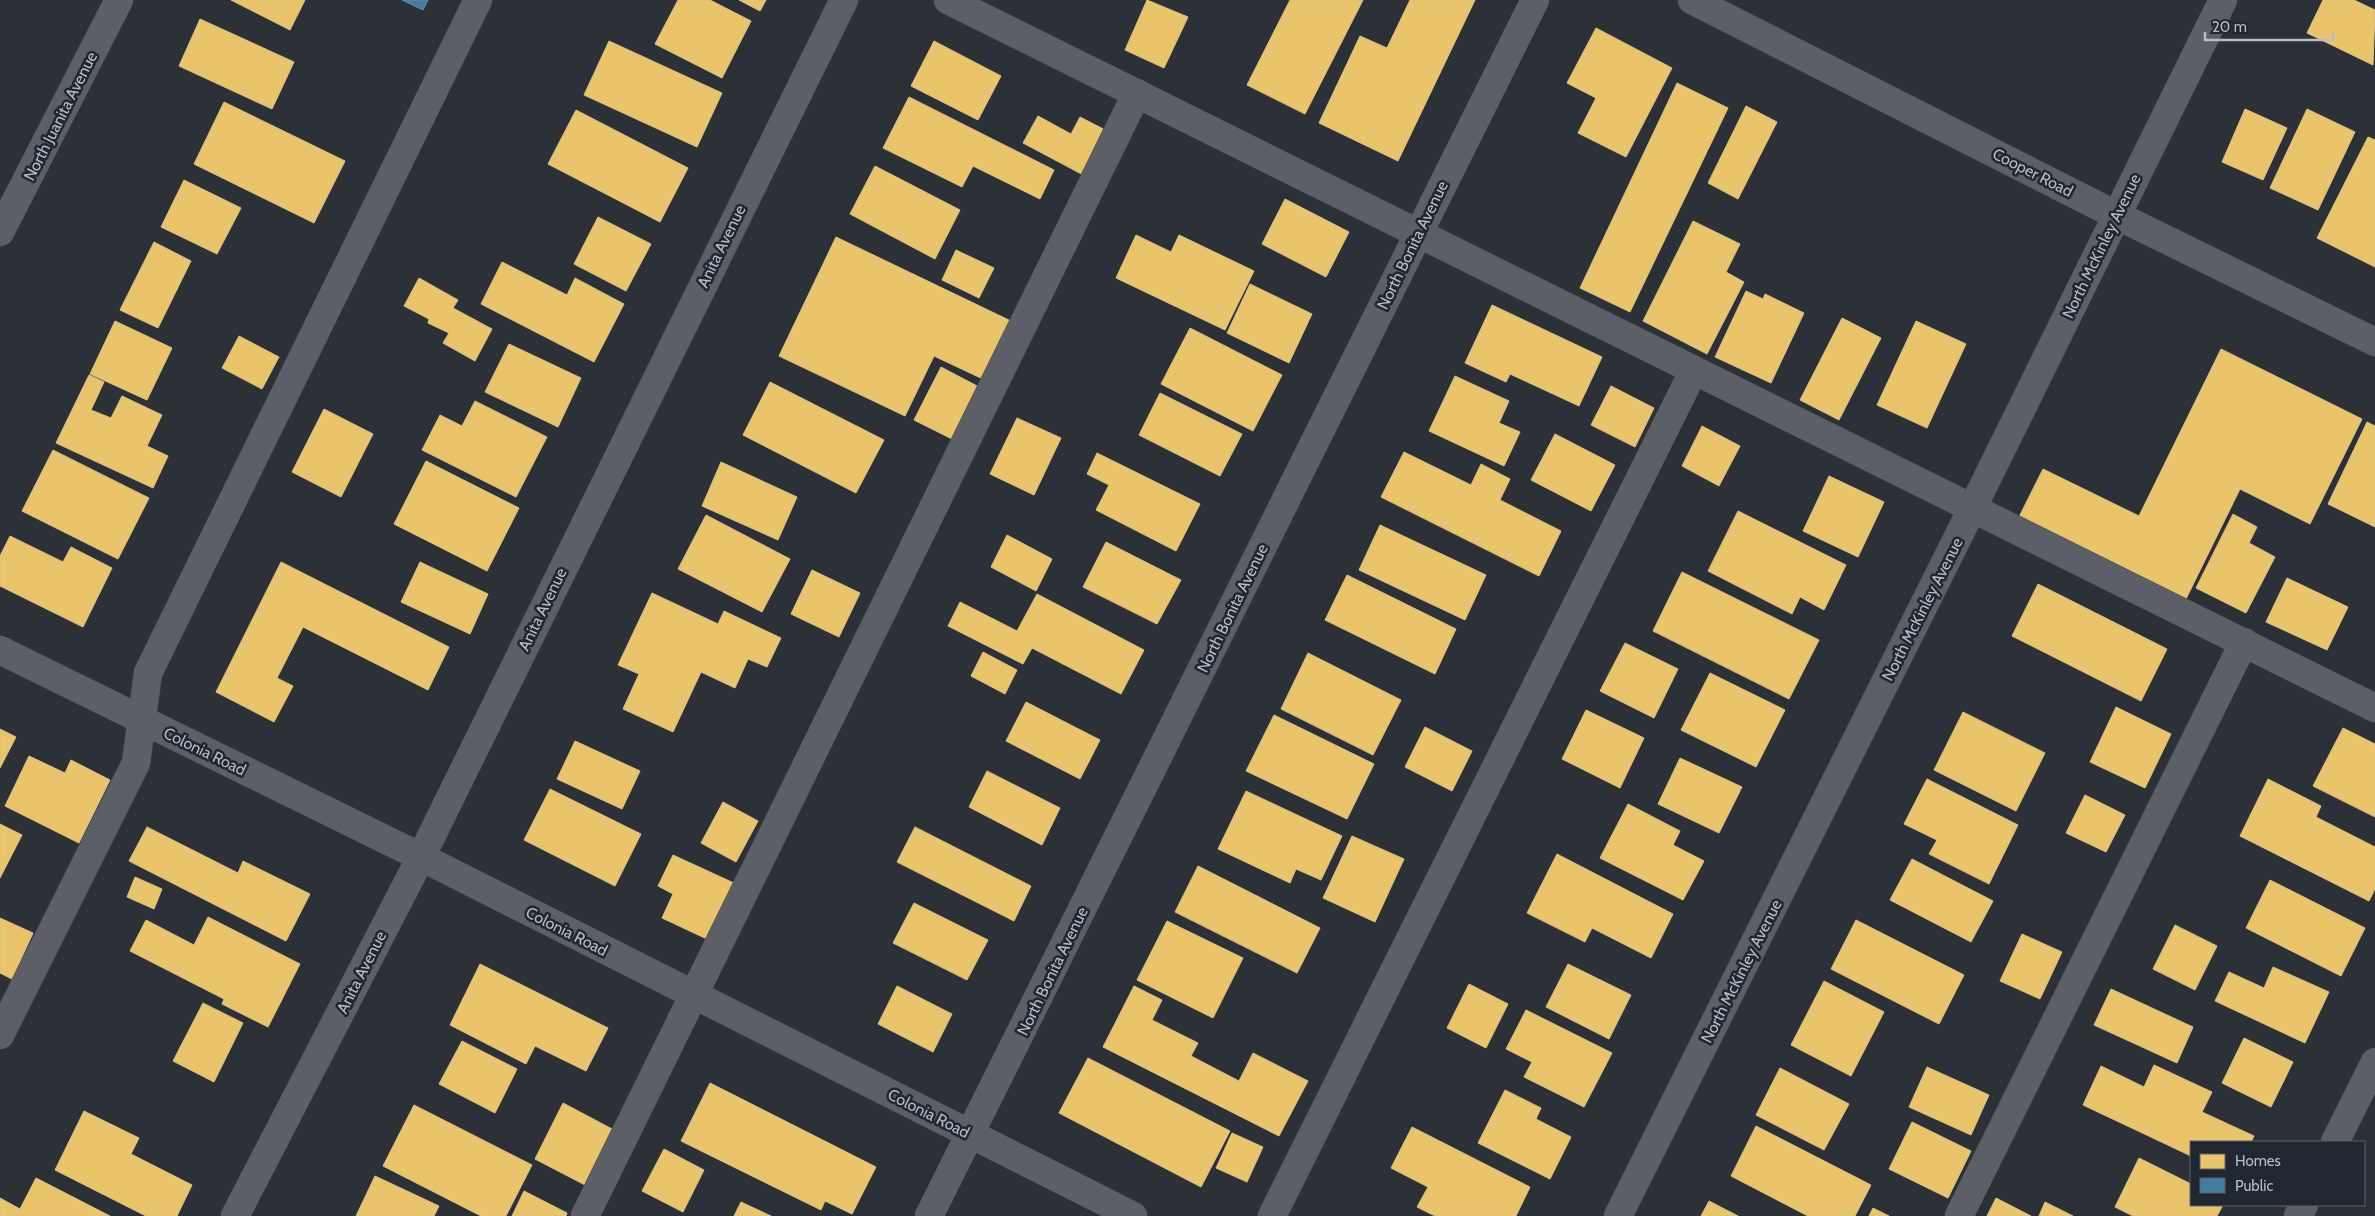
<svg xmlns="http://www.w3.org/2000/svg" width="2375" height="1216" viewBox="0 0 2375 1216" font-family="Cabin,sans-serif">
  <rect width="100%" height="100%" fill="#2c3137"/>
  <!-- homes -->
  <g fill="#e9c46a" stroke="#dac286">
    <polygon points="231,0 305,0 290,30"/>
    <polygon points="678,0 710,0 751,21 722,78 655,44"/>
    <polygon points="739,0 766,0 760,11"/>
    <polygon points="1147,0 1188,17 1164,68 1125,50"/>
    <polygon points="1290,0 1363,0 1305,114 1247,85"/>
    <polygon points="1410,0 1475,0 1398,161 1319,123 1360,36 1387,48"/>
    <polygon points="2323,0 2354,0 2375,10 2373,65 2307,33"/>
    <polygon points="200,19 294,62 272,109 179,66"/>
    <polygon points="1596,28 1672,68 1626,157 1578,133 1596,98 1567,83"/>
    <polygon points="609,41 722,93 697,147 584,95"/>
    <polygon points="934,41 1001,76 978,120 911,86"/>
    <polygon points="1677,83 1728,108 1630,312 1580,288"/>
    <polygon points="909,97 1054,170 1040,199 973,166 962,187 883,148"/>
    <polygon points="224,102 345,161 314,223 194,164"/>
    <polygon points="1746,106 1777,122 1738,199 1708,183"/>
    <polygon points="2245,109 2287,128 2263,180 2222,162"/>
    <polygon points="2307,109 2355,132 2318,210 2270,188"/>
    <polygon points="576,110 688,168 660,222 548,164"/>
    <polygon points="1038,116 1071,134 1080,117 1113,134 1089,178 1023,143"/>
    <polygon points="2368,137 2375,140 2375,267 2317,238"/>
    <polygon points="875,166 960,210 935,259 850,214"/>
    <polygon points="184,180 241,208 217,254 161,227"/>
    <polygon points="1285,199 1349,232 1326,277 1262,244"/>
    <polygon points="598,217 651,244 626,291 574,264"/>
    <polygon points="1693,221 1740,244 1726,272 1744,282 1707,354 1643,321"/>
    <polygon points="1136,235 1171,252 1179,235 1254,271 1225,330 1116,278"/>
    <polygon points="836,237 1013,322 985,380 934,356 905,416 779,356"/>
    <polygon points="154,242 191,261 158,328 120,310"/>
    <polygon points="956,250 994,268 979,298 942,280"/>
    <polygon points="502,262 567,295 575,278 624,304 594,362 481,304"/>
    <polygon points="419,278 458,300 453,308 492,329 475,361 443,343 449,333 428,323 429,319 404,306"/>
    <polygon points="1250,284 1312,314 1289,363 1227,333"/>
    <polygon points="1746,291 1763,299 1765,294 1804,313 1771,383 1715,357"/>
    <polygon points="1492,305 1602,357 1579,406 1510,374 1506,382 1465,363"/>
    <polygon points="1842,318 1881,338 1839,420 1800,400"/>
    <polygon points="115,321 172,348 147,400 90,374"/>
    <polygon points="1916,321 1966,344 1927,428 1877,405"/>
    <polygon points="1190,328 1282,375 1253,431 1161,384"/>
    <polygon points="239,336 279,357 262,389 222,368"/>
    <polygon points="509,344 581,378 558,427 485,392"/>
    <polygon points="2221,349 2362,419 2310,524 2240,489 2185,601 2018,519 2043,469 2139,516"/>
    <polygon points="941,367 981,388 954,440 914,420"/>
    <polygon points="89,375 104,382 91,410 111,418 122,396 162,415 147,446 168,456 153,488 56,443"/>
    <polygon points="1455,376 1509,401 1499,423 1520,432 1504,466 1429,431"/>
    <polygon points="770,382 884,440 856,493 743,435"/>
    <polygon points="1611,386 1654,408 1635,447 1591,425"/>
    <polygon points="1160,393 1242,434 1220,476 1139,435"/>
    <polygon points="475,401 547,437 516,497 422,450 440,415 462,426"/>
    <polygon points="324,409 373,434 341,497 292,472"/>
    <polygon points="1017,418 1061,438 1034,495 990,474"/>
    <polygon points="2367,422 2375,426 2375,527 2328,504"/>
    <polygon points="1702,426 1740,446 1719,486 1682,466"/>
    <polygon points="1555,434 1615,465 1591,511 1531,480"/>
    <polygon points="53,450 149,498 118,559 22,511"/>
    <polygon points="1404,452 1471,485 1481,464 1510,479 1500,500 1561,531 1539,576 1381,497"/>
    <polygon points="1097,453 1200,504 1176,551 1096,510 1109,485 1087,474"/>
    <polygon points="426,461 519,508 487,571 394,524"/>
    <polygon points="721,462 797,497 778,540 702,506"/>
    <polygon points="1829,476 1884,502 1858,557 1803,531"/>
    <polygon points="1738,511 1846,565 1824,610 1800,597 1792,614 1708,571"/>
    <polygon points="2233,514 2257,527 2249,543 2275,557 2246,613 2196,588"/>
    <polygon points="706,515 790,559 762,612 678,569"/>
    <polygon points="1380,525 1486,575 1465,620 1359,570"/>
    <polygon points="1007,535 1052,559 1036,591 991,567"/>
    <polygon points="10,536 63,562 71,547 112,568 83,627 0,586 0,556"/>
    <polygon points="1106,542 1181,580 1157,624 1083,587"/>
    <polygon points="281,562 449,647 428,690 303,627 277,678 293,686 274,722 216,692"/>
    <polygon points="420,562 488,594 470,634 401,602"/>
    <polygon points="812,570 860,593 839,637 791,614"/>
    <polygon points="1682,572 1819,640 1789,699 1653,631"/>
    <polygon points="1347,575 1456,629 1435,674 1325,620"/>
    <polygon points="2287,578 2348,607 2327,650 2266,622"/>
    <polygon points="2038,584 2167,649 2141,701 2012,636"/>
    <polygon points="652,593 718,624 724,611 781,638 767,667 748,659 735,688 701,672 673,732 623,709 639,674 618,665"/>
    <polygon points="1037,594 1144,650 1121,694 1032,648 1023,664 948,626 960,602 1017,631"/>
    <polygon points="1625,643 1678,669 1654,718 1600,691"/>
    <polygon points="983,652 1017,670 1005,694 971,676"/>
    <polygon points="1308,653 1401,700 1373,755 1281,709"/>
    <polygon points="1710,673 1785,710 1756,767 1681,730"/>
    <polygon points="1026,702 1100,740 1080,779 1006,741"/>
    <polygon points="2116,707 2171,734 2145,788 2090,762"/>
    <polygon points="1586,710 1644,738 1620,788 1562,759"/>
    <polygon points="1963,712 2045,753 2016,811 1934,770"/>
    <polygon points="1274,715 1374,764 1347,819 1246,771"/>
    <polygon points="1425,727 1472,751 1452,791 1405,767"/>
    <polygon points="2343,728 2375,744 2375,817 2313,786"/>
    <polygon points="0,729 16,737 0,768"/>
    <polygon points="575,741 640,771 622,809 557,779"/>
    <polygon points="29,756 65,773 71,760 110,780 79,843 5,806"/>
    <polygon points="1680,758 1742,787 1719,833 1658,804"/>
    <polygon points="987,771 1060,808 1042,845 969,807"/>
    <polygon points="1927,779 2018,825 1989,884 1929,854 1937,840 1904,824"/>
    <polygon points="2268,779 2321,806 2316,817 2375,847 2375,889 2369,901 2240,836"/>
    <polygon points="550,789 641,834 615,886 524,840"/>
    <polygon points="1246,791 1342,836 1321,880 1296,869 1290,883 1218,849"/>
    <polygon points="2085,795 2125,815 2106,852 2066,833"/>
    <polygon points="723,802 758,821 736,862 701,843"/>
    <polygon points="1628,804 1680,831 1673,845 1704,861 1683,900 1600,858"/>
    <polygon points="0,824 22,835 0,878"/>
    <polygon points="147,827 238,873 243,861 310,894 286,941 129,861"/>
    <polygon points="915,827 1031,886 1014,921 897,862"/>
    <polygon points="1352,836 1404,859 1375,922 1323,898"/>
    <polygon points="1557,854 1673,914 1651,958 1592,928 1585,942 1527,913"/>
    <polygon points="673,855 736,884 709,940 662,918 673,894 658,886"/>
    <polygon points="1912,859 1993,901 1971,942 1890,900"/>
    <polygon points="1198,866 1320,928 1297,973 1175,912"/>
    <polygon points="135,877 162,889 154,909 127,897"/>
    <polygon points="2270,880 2365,928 2341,976 2246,928"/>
    <polygon points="914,903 988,940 967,980 893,943"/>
    <polygon points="208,917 300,964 268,1027 222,1004 224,999 130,951 146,920 194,945"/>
    <polygon points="0,918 33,933 12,979 0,973"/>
    <polygon points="1856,920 1964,975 1939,1024 1831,969"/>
    <polygon points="1167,921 1243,958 1213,1018 1137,980"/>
    <polygon points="2175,925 2217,946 2195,990 2153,969"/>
    <polygon points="2022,934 2062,952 2040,999 2000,981"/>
    <polygon points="480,964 608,1028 586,1071 535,1046 526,1064 450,1025"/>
    <polygon points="1568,964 1631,995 1609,1039 1546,1007"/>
    <polygon points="2273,967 2329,992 2305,1043 2215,1001 2229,972 2264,988"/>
    <polygon points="1824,981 1884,1012 1851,1076 1791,1045"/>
    <polygon points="1469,984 1508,1004 1486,1048 1447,1028"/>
    <polygon points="897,986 952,1014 933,1052 878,1024"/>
    <polygon points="1134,986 1162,1000 1152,1020 1198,1043 1191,1056 1239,1081 1253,1053 1308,1081 1279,1136 1103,1047"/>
    <polygon points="2111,989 2193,1027 2177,1063 2094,1025"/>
    <polygon points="203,1003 243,1023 214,1082 173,1061"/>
    <polygon points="1526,1010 1612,1053 1584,1107 1524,1077 1532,1062 1506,1049"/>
    <polygon points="2244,1038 2293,1062 2271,1107 2222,1083"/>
    <polygon points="462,1041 517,1069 495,1113 439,1084"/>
    <polygon points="1088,1058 1230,1131 1201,1187 1059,1113"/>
    <polygon points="2154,1065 2212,1092 2202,1112 2254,1136 2251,1142 2191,1142 2191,1156 2083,1105 2101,1066 2144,1087"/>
    <polygon points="1927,1067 1989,1095 1971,1135 1909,1107"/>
    <polygon points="1780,1068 1849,1104 1824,1150 1756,1115"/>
    <polygon points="710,1083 876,1167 852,1214 825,1201 821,1210 681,1141"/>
    <polygon points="1505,1090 1541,1108 1536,1119 1571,1137 1550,1179 1478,1143"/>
    <polygon points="563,1103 614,1130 585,1185 535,1159"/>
    <polygon points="414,1105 532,1165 506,1216 481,1216 383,1166"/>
    <polygon points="84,1111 139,1138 131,1154 192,1185 177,1216 146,1216 55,1170"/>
    <polygon points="1912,1122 1971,1151 1948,1198 1889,1169"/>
    <polygon points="1756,1126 1871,1185 1855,1216 1808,1216 1731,1176"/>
    <polygon points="1412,1127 1530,1187 1516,1216 1435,1216 1417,1207 1428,1187 1391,1168"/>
    <polygon points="1232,1133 1263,1147 1247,1182 1216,1168"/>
    <polygon points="664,1149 704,1170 683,1212 642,1191"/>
    <polygon points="2139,1158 2191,1184 2191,1205 2223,1205 2217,1216 2133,1216 2115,1207"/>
    <polygon points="375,1176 439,1206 434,1216 356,1216"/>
    <polygon points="36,1178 110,1216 0,1216 0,1198 20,1209"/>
    <polygon points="524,1191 567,1213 566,1216 512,1216"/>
    <polygon points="1996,1198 2031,1216 1987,1216"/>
    <polygon points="1709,1201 1738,1216 1701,1216"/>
    <polygon points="741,1202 771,1216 734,1216"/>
    <polygon points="2045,1202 2073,1216 2039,1216"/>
    <polygon points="1873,1208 1889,1216 1869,1216"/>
  </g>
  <!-- public -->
  <polygon fill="#457b9d" stroke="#678faa" points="402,0 428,0 423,10"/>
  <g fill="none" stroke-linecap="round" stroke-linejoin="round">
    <!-- minor casing -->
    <g stroke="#4a4d52" stroke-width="29">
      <g id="minor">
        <polyline points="948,0 2375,708"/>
        <polyline points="1692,0 2116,215 2375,342"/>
        <polyline points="0,232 119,0"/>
        <polyline points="0,650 421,857 1133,1216"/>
        <polyline points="0,1035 136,763 148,673 478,0"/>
        <polyline points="2335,1142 2375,1062"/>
        <polyline points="235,1216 421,857 844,0"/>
        <polyline points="585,1216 1137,93"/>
        <polyline points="929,1216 1535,0"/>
        <polyline points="1272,1216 1693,372"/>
        <polyline points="1618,1216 1973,507 2223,0"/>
        <polyline points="1959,1216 2244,642"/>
        <polyline points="2298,1216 2304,1205"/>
      </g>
    </g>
    <!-- minor -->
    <use href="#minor" stroke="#5c5f65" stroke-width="28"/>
  </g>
  <g text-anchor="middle" stroke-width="5" stroke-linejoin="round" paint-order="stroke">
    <!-- street labels -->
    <g font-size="16" fill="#b7bdc7" stroke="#202731">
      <text transform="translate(60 116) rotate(-63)" y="6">North Juanita Avenue</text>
      <text transform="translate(2033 172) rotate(27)" y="6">Cooper Road</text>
      <text transform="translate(1412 245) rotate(-64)" y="6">North Bonita Avenue</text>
      <text transform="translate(721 246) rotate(-64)" y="6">Anita Avenue</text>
      <text transform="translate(2101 246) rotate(-64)" y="6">North McKinley Avenue</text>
      <text transform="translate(1232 608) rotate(-64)" y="6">North Bonita Avenue</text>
      <text transform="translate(542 609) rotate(-64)" y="6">Anita Avenue</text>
      <text transform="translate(1922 609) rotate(-63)" y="6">North McKinley Avenue</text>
      <text transform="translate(205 751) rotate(26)" y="6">Colonia Road</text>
      <text transform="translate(567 931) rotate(27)" y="6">Colonia Road</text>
      <text transform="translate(1052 971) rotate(-64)" y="6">North Bonita Avenue</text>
      <text transform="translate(1741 971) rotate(-63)" y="6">North McKinley Avenue</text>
      <text transform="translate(361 972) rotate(-63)" y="6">Anita Avenue</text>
      <text transform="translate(929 1113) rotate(27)" y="6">Colonia Road</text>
    </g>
  </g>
  <!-- legend -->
  <rect x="2190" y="1141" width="175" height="65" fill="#202731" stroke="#5c636d"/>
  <rect x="2200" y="1154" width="25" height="15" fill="#e9c46a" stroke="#5c636d"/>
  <text x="2235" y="1166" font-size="15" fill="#b7bdc7">Homes</text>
  <rect x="2200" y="1178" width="25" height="15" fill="#457b9d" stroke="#5c636d"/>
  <text x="2235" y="1191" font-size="15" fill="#b7bdc7">Public</text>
  <!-- scale -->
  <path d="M2205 32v8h128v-8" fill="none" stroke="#b7bdc7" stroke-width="2.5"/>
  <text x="2212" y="32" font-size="15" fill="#b7bdc7" stroke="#202731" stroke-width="4" paint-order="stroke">20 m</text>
</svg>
